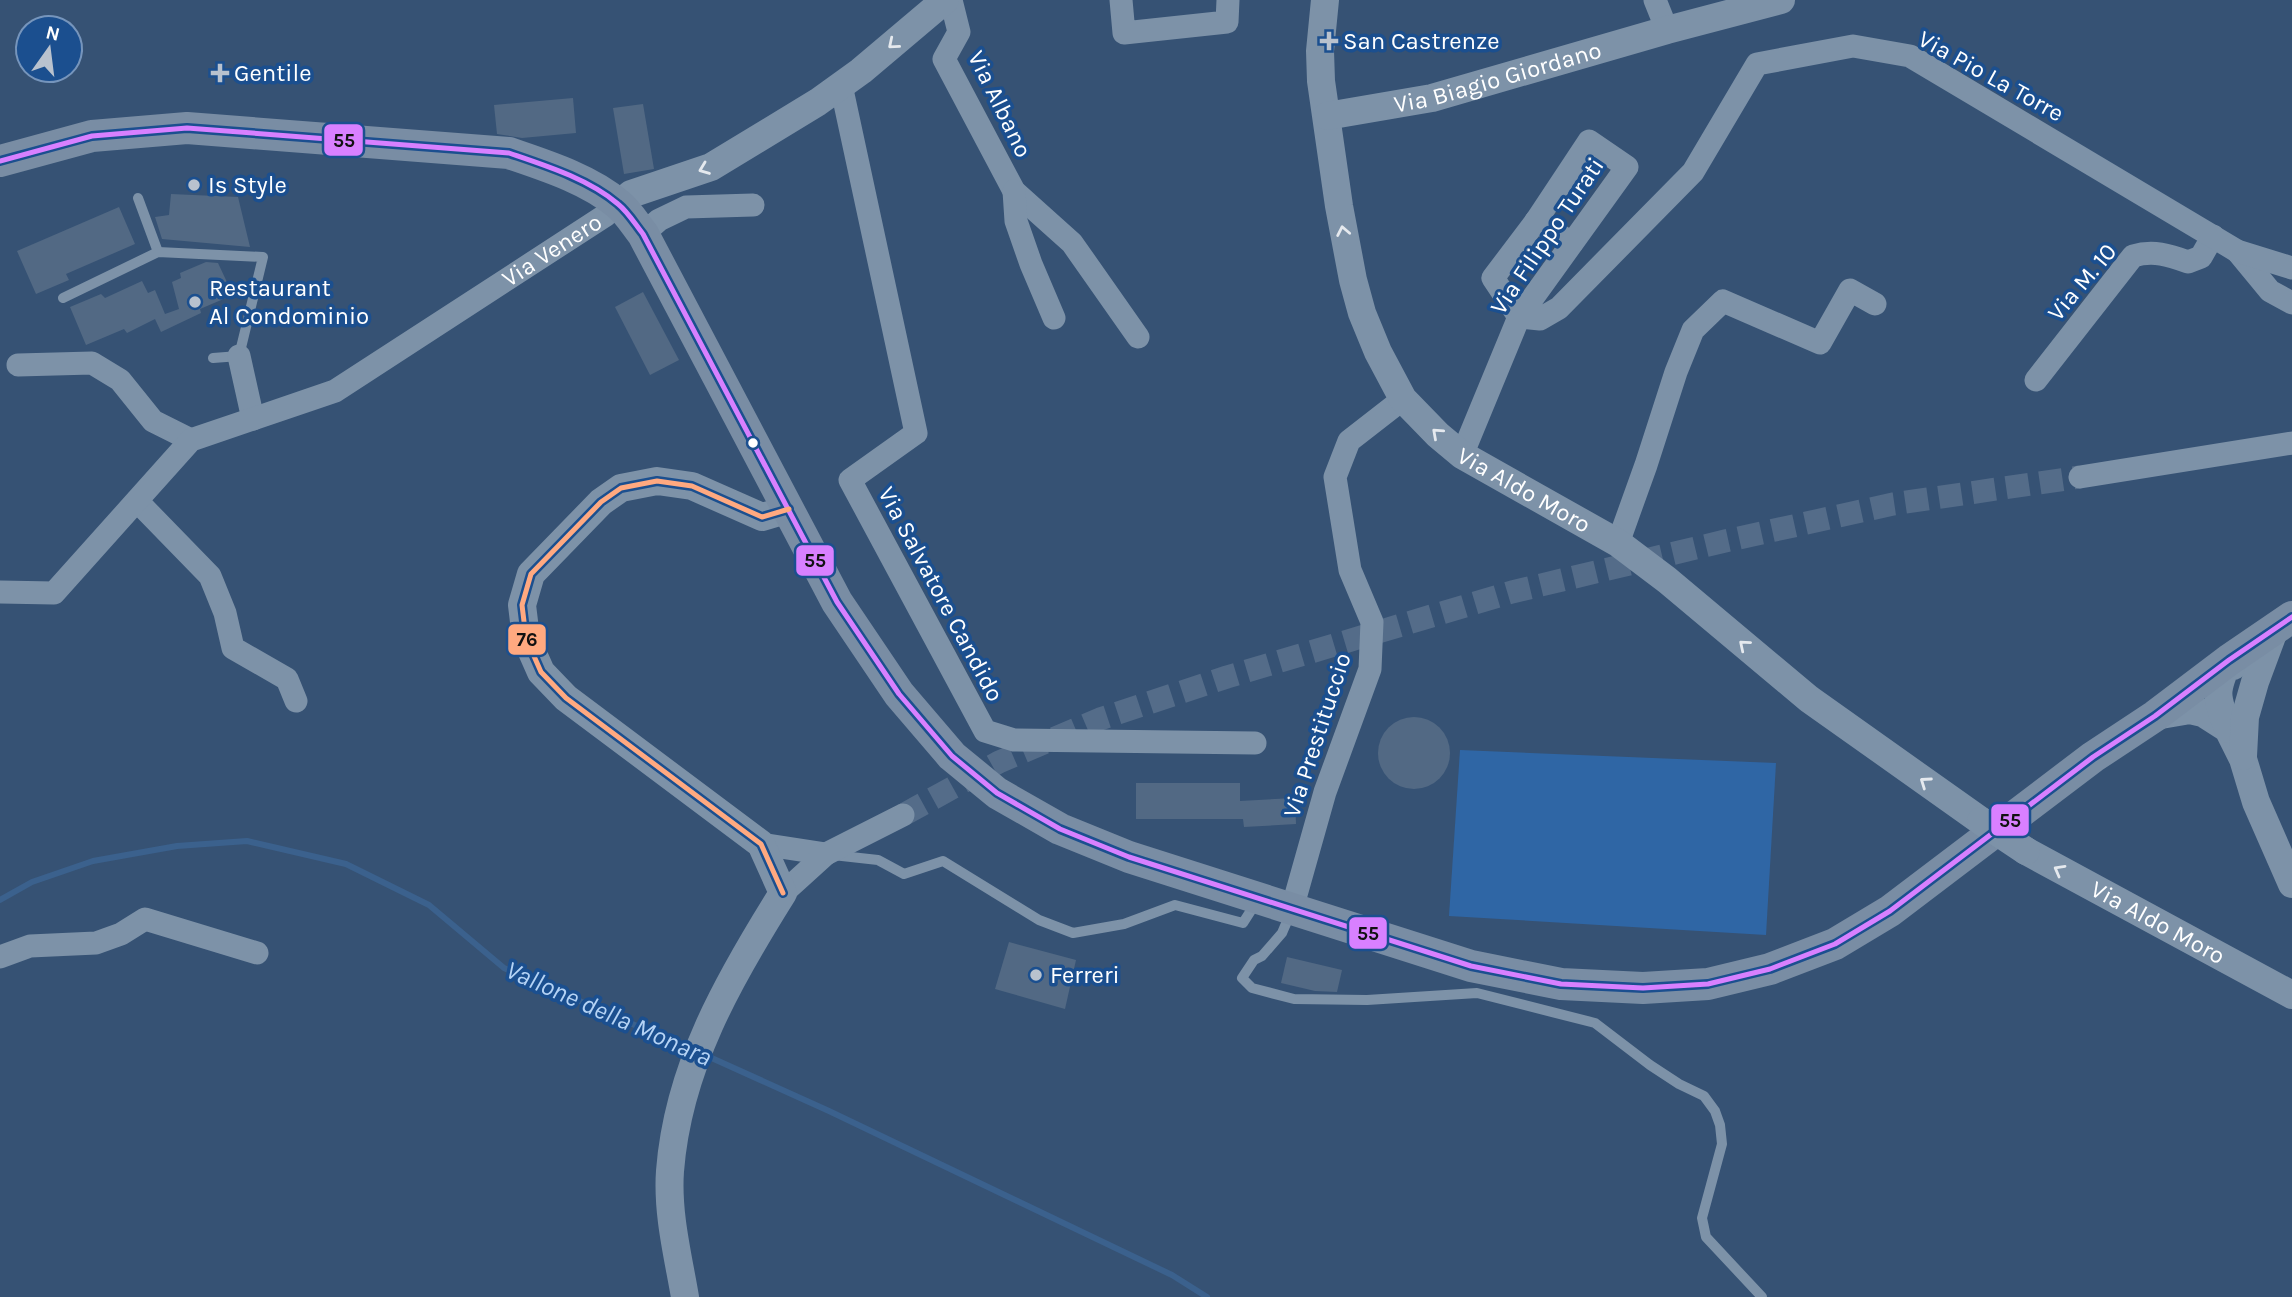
<svg xmlns="http://www.w3.org/2000/svg" width="2292" height="1297" viewBox="0 0 2292 1297" font-family="Karla,sans-serif">
  <rect width="100%" height="100%" fill="#365274"/>
  <!-- green -->
  <polygon fill="#2f66a5" points="1460,750 1776,763 1766,935 1449,916"/>
  <g fill="none" stroke-linecap="round" stroke-linejoin="round">
    <!-- stream -->
    <g stroke="#3b618d" stroke-width="6">
      <polyline points="0,900 32,882 93,861 177,846 247,841 346,864 429,905 504,968 692,1050"/>
      <polyline points="705,1055 829,1111 1172,1275 1207,1297"/>
    </g>
  </g>
  <!-- building -->
  <g fill="#526984">
    <polygon points="573,98 576,133 522,138 497,134 494,105"/>
    <polygon points="643,104 654,169 624,174 613,108"/>
    <polygon points="171,194 238,197 250,247 162,239 155,217 169,215"/>
    <polygon points="119,207 135,244 66,274 69,280 36,294 17,251"/>
    <polygon points="206,262 218,263 233,295 200,309 201,313 161,332 155,319 127,333 124,329 86,345 70,307 101,294 105,298 142,281 148,293 155,290 165,314 179,309 172,282 181,278 180,273"/>
    <polygon points="643,292 679,360 650,375 615,307"/>
    <circle cx="1414" cy="753" r="36"/>
    <polygon points="1136,783 1240,783 1240,801 1295,798 1296,824 1244,827 1243,819 1136,819"/>
    <polygon points="1009,942 1076,960 1065,1009 995,989"/>
    <polygon points="1287,957 1342,970 1337,992 1315,991 1281,983"/>
  </g>
  <g fill="none" stroke-linecap="round" stroke-linejoin="round">
    <!-- minor-tunnel -->
    <polyline stroke="#546c89" stroke-width="23" stroke-dasharray="23 11" stroke-linecap="butt" points="903,815 999,762 1100,719 1227,677 1512,592 1725,541 1893,504 2080,477"/>
    <!-- service -->
    <g stroke="#7d92a8" stroke-width="10">
      <polyline points="138,198 158,252"/>
      <polyline points="63,298 158,252 263,257 239,356 213,358"/>
      <polyline points="833,855 878,860 904,874 943,861 1039,920 1073,933 1124,924 1175,905 1243,923 1257,901"/>
      <polyline points="1291,912 1282,933 1262,956 1254,960 1242,978 1252,988 1294,999 1367,1000 1477,993 1595,1023 1650,1065 1679,1084 1704,1096 1715,1111 1720,1125 1722,1144 1702,1218 1706,1237 1762,1297"/>
    </g>
    <!-- minor -->
    <g stroke="#7d92a8" stroke-width="23">
      <polyline points="951,0 959,32 944,59 1014,191 1072,243 1138,337"/>
      <polyline points="1121,0 1124,33 1227,22 1228,0"/>
      <polyline points="1655,0 1667,30"/>
      <polyline points="841,85 916,433 850,480 985,731 1014,740 1255,743"/>
      <polyline points="1014,191 1016,221 1031,264 1054,318"/>
      <polyline points="1536,221 1572,243"/>
      <polyline points="643,234 659,220 686,207 753,205"/>
      <polyline points="2237,251 2270,291 2292,303"/>
      <polyline points="239,356 253,419"/>
      <polyline points="18,365 92,363 120,380 153,421 191,440"/>
      <path d="M 2036,380 L 2133,256 C 2153,250 2169,255 2188,262 L 2201,257 L 2213,236"/>
      <polyline points="1462,455 1519,317 1627,167 1589,141 1536,221 1493,278 1519,317 1540,319 1559,308 1693,172 1757,64 1853,46 1910,56 2237,251 2292,268"/>
      <polyline points="2080,477 2292,443"/>
      <polyline points="137,501 210,576 225,613 233,648 287,679 296,701"/>
      <polyline points="1618,543 1646,465 1676,372 1693,330 1723,301 1820,343 1850,290 1875,304"/>
      <path id="s1" d="M 0,592 L 54,593 L 191,440 L 335,391 L 606,215 L 619,204"/>
      <polyline points="761,844 826,854"/>
      <polyline points="783,893 826,854 903,815"/>
      <polyline points="1292,909 1325,792 1370,669 1372,622 1350,570 1335,477 1349,441 1403,399"/>
      <polyline points="0,957 30,946 96,943 121,934 145,919 257,953"/>
    </g>
    <!-- tertiary -->
    <g stroke="#7d92a8" stroke-width="28">
      <path id="s2" d="M 1325,0 L 1320,51 L 1321,81 L 1339,206 L 1353,280 L 1362,313 L 1378,352 L 1403,399 L 1438,435 L 1462,455 L 1618,543 L 1667,580 L 1809,699 L 1981,821"/>
      <path id="s3" d="M 1327,116 L 1432,98 L 1667,30 L 1781,0"/>
      <polyline points="619,204 631,194 711,167 818,102 861,71 945,0"/>
      <polyline points="2155,716 2190,710 2203,713 2228,729 2243,759 2256,802 2292,884"/>
      <path d="M 2228,729 C 2216,696 2214,692 2229,660 L 2233,666"/>
      <polyline points="2243,756 2245,717 2255,682 2275,628"/>
      <path id="s4" d="M 2026,851 L 2292,995"/>
      <path d="M 685,1297 C 678,1256 667,1213 670,1171 C 678,1067 729,979 783,893 L 761,844 L 566,698 L 541,672 L 526,638 L 522,605 L 531,574 L 601,502 L 621,488 L 657,481 L 692,486 L 762,517 L 789,509"/>
    </g>
    <!-- secondary -->
    <path stroke="#798da4" stroke-width="32" d="M 0,161 L 92,136 L 187,128 L 509,153 C 544,165 589,179 618,204 C 628,212 635,224 643,234 L 837,602 L 899,694 L 952,756 L 997,793 L 1060,829 L 1129,857 L 1471,966 L 1561,984 L 1643,988 L 1708,984 L 1770,969 L 1835,944 L 1890,911 L 2093,757 L 2155,716 L 2229,660 L 2292,617"/>
    <!-- tertiary-bridge -->
    <polyline stroke="#7d92a8" stroke-width="28" points="1981,821 2026,851"/>
    <!-- bus-1 casing -->
    <g stroke="#1b4f8f" stroke-width="10">
      <path id="bus-1" d="M 0,161 L 92,136 L 187,128 L 509,153 C 544,165 589,179 618,204 C 628,212 635,224 643,234 L 837,602 L 899,694 L 952,756 L 997,793 L 1060,829 L 1129,857 L 1471,966 L 1561,984 L 1643,988 L 1708,984 L 1770,969 L 1835,944 L 1890,911 L 2093,757 L 2155,716 L 2229,660 L 2292,617"/>
    </g>
    <!-- bus-2 casing -->
    <g stroke="#1b4f8f" stroke-width="10">
      <polyline id="bus-2" points="783,893 761,844 566,698 541,672 526,638 522,605 531,574 601,502 621,488 657,481 692,486 762,517 789,509"/>
    </g>
    <!-- bus-1 -->
    <use href="#bus-1" stroke="#d880ff" stroke-width="5"/>
    <!-- bus-2 -->
    <use href="#bus-2" stroke="#ffa980" stroke-width="5"/>
  </g>
  <!-- one-way arrows -->
  <defs><path id="oneway-chevron" d="M-2-3.5L2.5 0L-2 3.5" fill="none" stroke-width="1.6" stroke-linecap="round" stroke-linejoin="round" transform="scale(1.75)"/></defs>
  <g stroke="#e5e9ee">
    <use href="#oneway-chevron" transform="translate(893 44) rotate(140)"/>
    <use href="#oneway-chevron" transform="translate(704 169) rotate(159)"/>
    <use href="#oneway-chevron" transform="translate(1343 231) rotate(-101)"/>
    <use href="#oneway-chevron" transform="translate(1437 433) rotate(-138)"/>
    <use href="#oneway-chevron" transform="translate(1744 645) rotate(-140)"/>
    <use href="#oneway-chevron" transform="translate(1925 782) rotate(-145)"/>
    <use href="#oneway-chevron" transform="translate(2059 870) rotate(-151)"/>
  </g>
  <!-- markers -->
  <g fill="#b9c2ce" stroke="#1b4f8f" stroke-width="2.5">
    <path d="M1325.5 30.5h7v7h7v7h-7v7h-7v-7h-7v-7h7z"/>
    <path d="M216.5 62.5h7v7h7v7h-7v7h-7v-7h-7v-7h7z"/>
    <circle cx="194" cy="185" r="7"/>
    <circle cx="195" cy="302" r="7"/>
    <circle cx="1036" cy="975" r="7"/>
  </g>
  <circle fill="#fff" stroke="#1b4f8f" stroke-width="2.5" cx="753" cy="443" r="6"/>
  <g text-anchor="middle" stroke-width="7" stroke-linejoin="round" paint-order="stroke">
    <!-- poi labels -->
    <g font-size="24" fill="#fff" stroke="#1b4f8f" text-anchor="start">
      <text x="1343" y="49">San Castrenze</text>
      <text x="234" y="81">Gentile</text>
      <text x="208" y="193">Is Style</text>
      <text x="209" y="296">Restaurant<tspan x="209" dy="28">Al Condominio</tspan></text>
      <text x="1050" y="983">Ferreri</text>
    </g>
    <!-- street labels -->
    <g font-size="24" fill="#fff" stroke="#1b4f8f">
      <text dy="8" stroke="none"><textPath href="#s3" startOffset="175">Via Biagio Giordano</textPath></text>
      <text transform="translate(1991 76) rotate(29)" y="8">Via Pio La Torre</text>
      <text transform="translate(1000 104) rotate(64)" y="8">Via Albano</text>
      <text transform="translate(1547 236) rotate(-56)" y="8">Via Filippo Turati</text>
      <text dy="8" stroke="none"><textPath href="#s1" startOffset="670">Via Venero</textPath></text>
      <text transform="translate(2082 282) rotate(-50)" y="8">Via M. 10</text>
      <text dy="8" stroke="none"><textPath href="#s2" startOffset="565">Via Aldo Moro</textPath></text>
      <text transform="translate(941 594) rotate(62)" y="8">Via Salvatore Candido</text>
      <text transform="translate(1317 735) rotate(-72)" y="8">Via Prestituccio</text>
      <text dy="8" stroke="none"><textPath href="#s4" startOffset="150">Via Aldo Moro</textPath></text>
    </g>
    <!-- water labels -->
    <g font-size="26" font-style="italic" fill="#b5d3f5" stroke="#1b4f8f">
      <text transform="translate(609 1013) rotate(24)" y="9">Vallone della Monara</text>
    </g>
  </g>
  <g stroke="#1b4f8f" stroke-width="2.5">
    <rect x="323" y="123" width="41" height="34" rx="7" fill="#d880ff"/>
    <rect x="795" y="544" width="40" height="33" rx="7" fill="#d880ff"/>
    <rect x="507" y="623" width="40" height="33" rx="7" fill="#ffa980"/>
    <rect x="1990" y="803" width="40" height="34" rx="7" fill="#d880ff"/>
    <rect x="1348" y="916" width="40" height="34" rx="7" fill="#d880ff"/>
  </g>
  <g font-size="19" text-anchor="middle" font-weight="bold" fill="#111">
    <text x="344" y="147">55</text>
    <text x="815" y="567">55</text>
    <text x="527" y="646">76</text>
    <text x="2010" y="827">55</text>
    <text x="1368" y="940">55</text>
  </g>
  <!-- north arrow -->
  <g transform="translate(49 49) rotate(14)"><circle r="33" fill="#1b4f8f" stroke="#7695bc" stroke-width="2"/>
  <path d="M0-5L12 26L0 18L-12 26Z" fill="#b9c2ce"/>
  <text y="-10" font-size="19" font-weight="bold" text-anchor="middle" fill="#ffffff">N</text>
  </g>
</svg>
